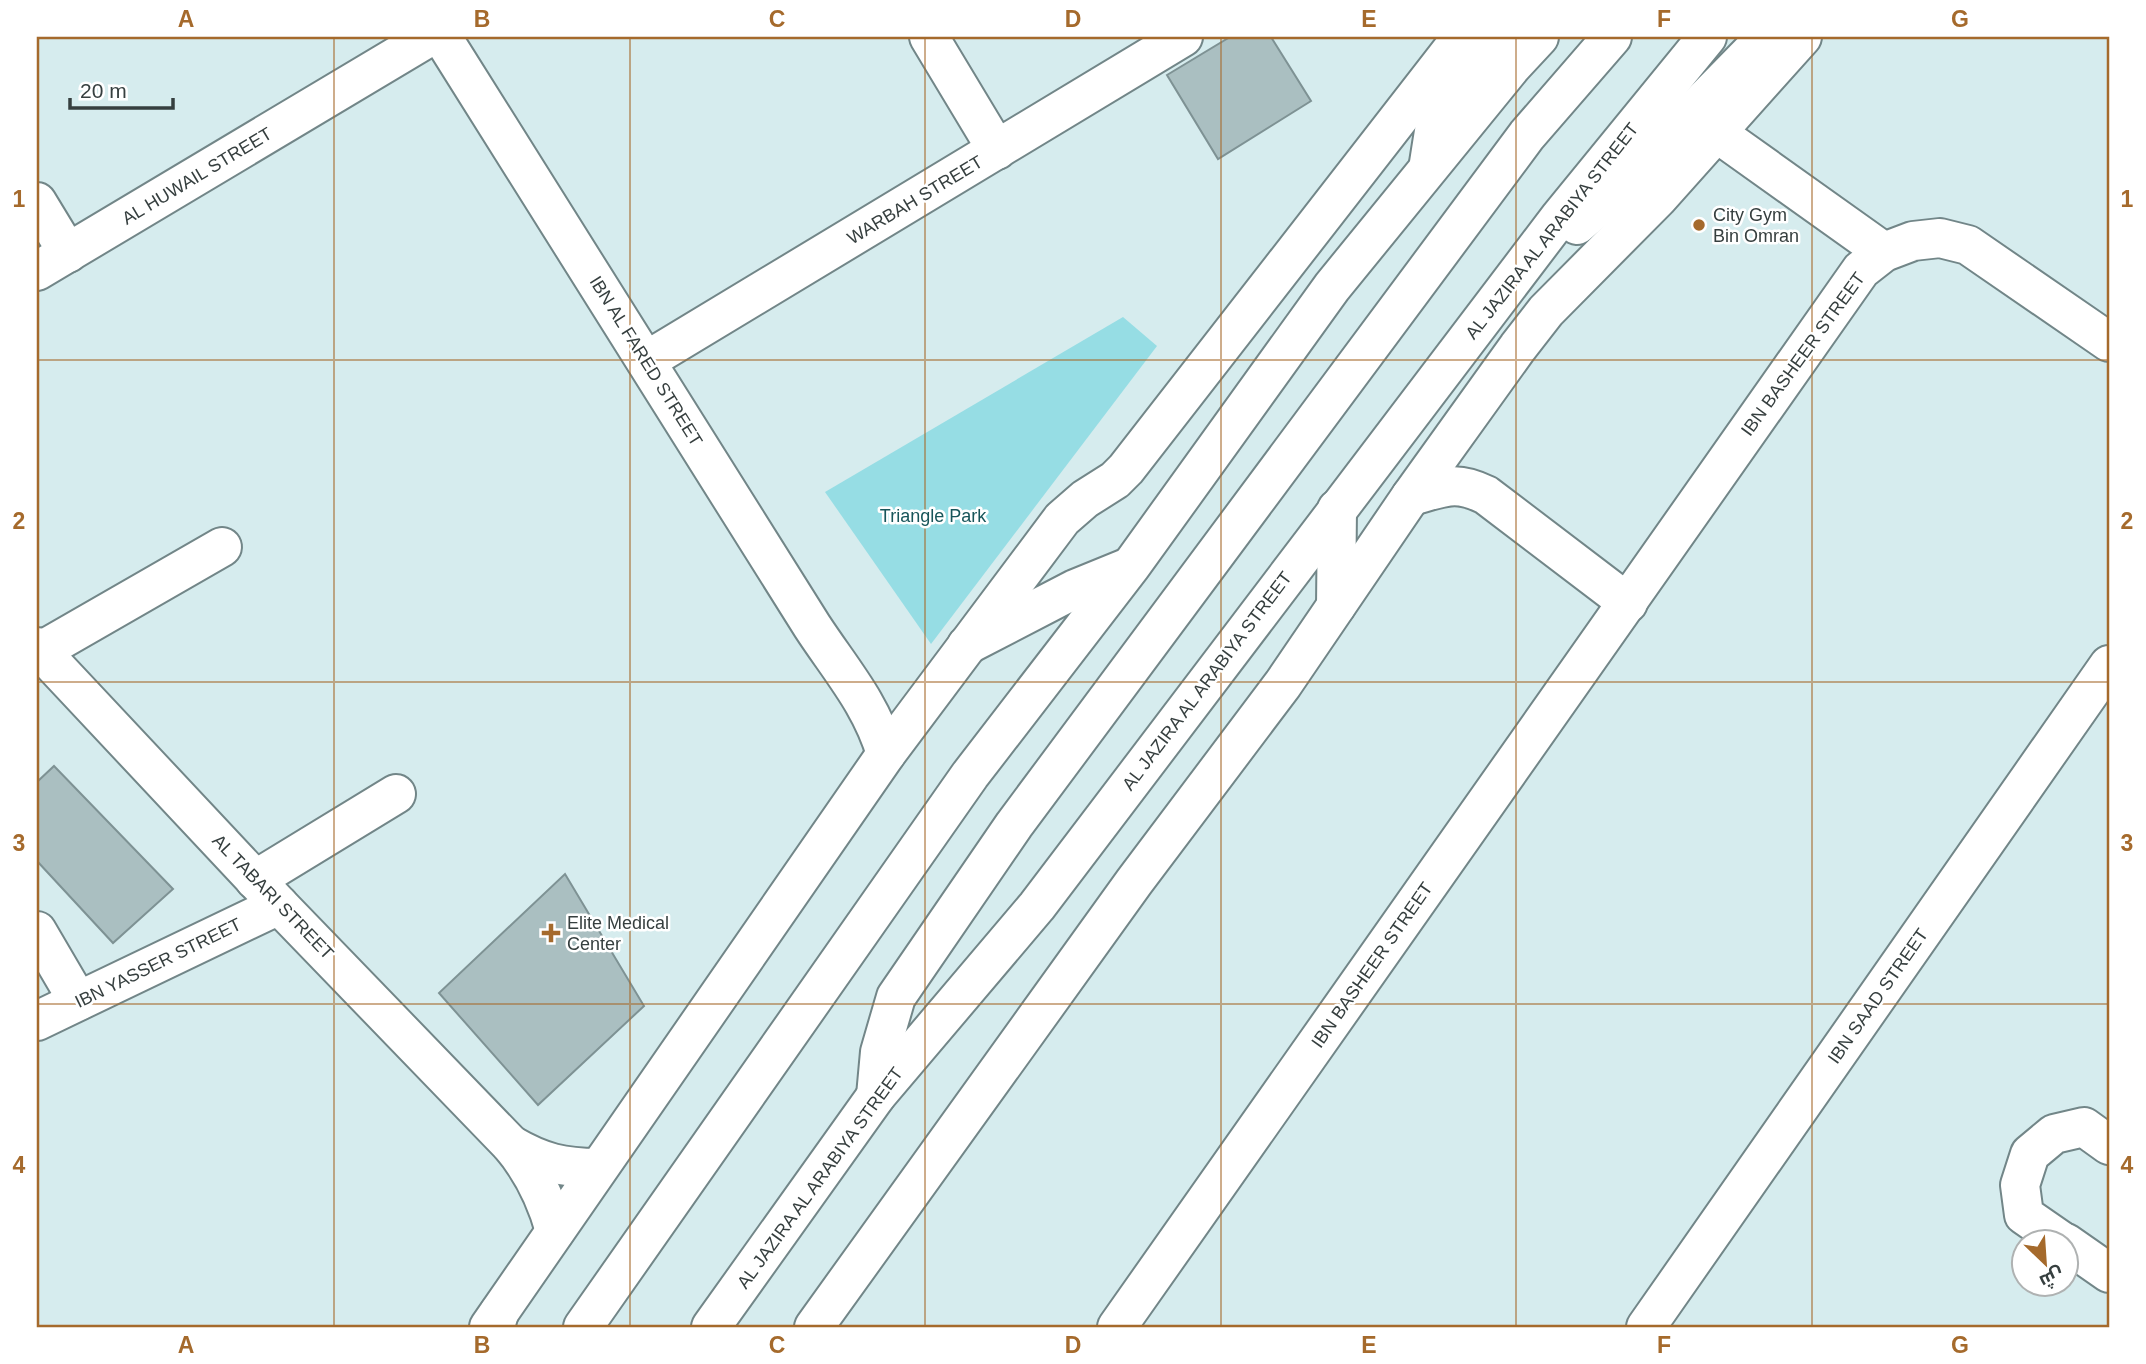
<svg xmlns="http://www.w3.org/2000/svg" width="2146" height="1364" viewBox="0 0 2146 1364" font-family="Helvetica,Cairo,sans-serif">
  <rect width="100%" height="100%" fill="#d6ecee"/>
  <!-- green -->
  <polygon fill="#96dde4" points="1123,317 1157,346 931,644 825,492"/>
  <!-- building -->
  <g fill="#aabfc1" stroke="#7e9294" stroke-width="2">
    <polygon points="1230,37 1271,37 1311,101 1218,159 1167,75"/>
    <polygon points="54,766 173,889 113,943 37,861 37,782"/>
    <polygon points="565,874 644,1006 538,1105 439,993"/>
  </g>
  <g fill="none" stroke-linecap="round" stroke-linejoin="round">
    <!-- minor casing -->
    <g stroke="#728688" stroke-width="42">
      <g id="minor">
        <path d="M 442,37 L 812,626 C 840,669 871,703 886,754"/>
        <polyline points="929,37 997,150"/>
        <polyline points="1717,133 1884,252"/>
        <polyline points="37,202 68,253"/>
        <polyline points="37,271 429,37"/>
        <polyline points="646,361 1183,37"/>
        <path d="M 1411,496 C 1443,488 1454,479 1486,495 L 1628,603"/>
        <path d="M 37,647 L 279,905 L 511,1145 C 533,1171 546,1198 555,1231"/>
        <polyline points="41,651 222,547"/>
        <polyline points="255,880 396,794"/>
        <polyline points="37,931 78,1001"/>
        <polyline points="37,1021 279,905"/>
        <path d="M 511,1145 C 542,1163 563,1168 598,1168"/>
        <polyline points="2063,1242 2024,1215 2020,1185 2030,1154 2054,1134 2084,1127 2109,1145"/>
        <polyline points="2066,1243 2109,1273"/>
        <polyline points="489,1327 886,754 1062,519 1085,499 1115,480 1126,469 1462,37"/>
        <polyline points="814,1327 1134,882 1283,684 1411,496 1518,347 1546,311 1658,198 1802,37"/>
        <polyline points="1117,1327 1861,270 1884,252 1913,241 1940,238 1968,245 2109,342"/>
        <polyline points="1646,1327 2109,665"/>
      </g>
    </g>
    <!-- major casing -->
    <g stroke="#728688" stroke-width="42">
      <g id="major">
        <polyline points="1429,163 1435,125 1444,106 1499,37"/>
        <polyline points="1577,225 1610,196 1766,37"/>
        <polyline points="1336,606 1337,509"/>
        <polyline points="967,645 1075,589 1129,567"/>
        <polyline points="876,1096 880,1052 896,997 1014,825 1527,135 1612,37"/>
        <polyline points="495,1327 499,1313"/>
        <polyline points="583,1327 970,775 1131,566 1332,287 1512,66 1539,37"/>
        <polyline points="711,1327 876,1096 1037,906 1560,217 1707,37"/>
      </g>
    </g>
    <!-- minor -->
    <use href="#minor" stroke="#fff" stroke-width="38"/>
    <!-- major -->
    <use href="#major" stroke="#fff" stroke-width="38"/>
  </g>
  <!-- grid -->
  <path fill="none" stroke="#a56a2c" stroke-width="2" stroke-opacity="0.55" d="M 334,37 L 334,1327M 630,37 L 630,1327M 925,37 L 925,1327M 1221,37 L 1221,1327M 1516,37 L 1516,1327M 1812,37 L 1812,1327M 37,360 L 2109,360M 37,682 L 2109,682M 37,1004 L 2109,1004"/>
  <!-- markers -->
  <g fill="#a56a2c" stroke="#fff" stroke-width="2.5">
    <circle cx="1699" cy="225" r="7"/>
    <path d="M547.5 922.5h7v7h7v7h-7v7h-7v-7h-7v-7h7z"/>
  </g>
  <g text-anchor="middle" stroke-width="5" stroke-linejoin="round" paint-order="stroke">
    <!-- street labels -->
    <g font-size="18" fill="#363f3f" stroke="#fff">
      <text transform="translate(197 176) rotate(-31)" y="6">AL HUWAIL STREET</text>
      <text transform="translate(915 200) rotate(-31)" y="6">WARBAH STREET</text>
      <text transform="translate(1552 231) rotate(-52)" y="6">AL JAZIRA AL ARABIYA STREET</text>
      <text transform="translate(1803 354) rotate(-54)" y="6">IBN BASHEER STREET</text>
      <text transform="translate(646 361) rotate(58)" y="6">IBN AL FARED STREET</text>
      <text transform="translate(1207 681) rotate(-53)" y="6">AL JAZIRA AL ARABIYA STREET</text>
      <text transform="translate(273 897) rotate(46)" y="6">AL TABARI STREET</text>
      <text transform="translate(158 963) rotate(-26)" y="6">IBN YASSER STREET</text>
      <text transform="translate(1372 965) rotate(-55)" y="6">IBN BASHEER STREET</text>
      <text transform="translate(1878 996) rotate(-55)" y="6">IBN SAAD STREET</text>
      <text transform="translate(820 1178) rotate(-54)" y="6">AL JAZIRA AL ARABIYA STREET</text>
    </g>
    <!-- poi labels -->
    <g font-size="18" fill="#363f3f" stroke="#fff" text-anchor="start">
      <text x="1713" y="221">City Gym<tspan x="1713" dy="21">Bin Omran</tspan></text>
      <text x="567" y="929">Elite Medical<tspan x="567" dy="21">Center</tspan></text>
    </g>
    <!-- park labels -->
    <g font-size="18" fill="#17555a" stroke="#fff">
      <text x="933" y="522">Triangle Park</text>
    </g>
  </g>
  <!-- border -->
  <rect width="2146" height="1364" fill="none" stroke="#ffffff" stroke-width="77"/>
  <!-- north arrow -->
  <g transform="translate(2045 1263) rotate(155)"><circle r="33" fill="#ffffff" stroke="#afb2b2" stroke-width="2"/>
  <path d="M0-5L12 26L0 18L-12 26Z" fill="#a56a2c"/>
  <text y="-10" font-size="19" font-weight="bold" text-anchor="middle" fill="#363f3f">ش</text>
  </g>
  <!-- scale -->
  <path d="M70 98v10h103v-10" fill="none" stroke="#363f3f" stroke-width="3.5"/>
  <text x="80" y="98" font-size="21" fill="#363f3f" stroke="#ffffff" stroke-width="5" paint-order="stroke">20 m</text>
  <rect x="38" y="38" width="2070" height="1288" fill="none" stroke="#a56a2c" stroke-width="2.5"/>
  <g font-size="23" text-anchor="middle" font-weight="bold" fill="#a56a2c">
    <text x="186" y="27">A</text>
    <text x="482" y="27">B</text>
    <text x="777" y="27">C</text>
    <text x="1073" y="27">D</text>
    <text x="1369" y="27">E</text>
    <text x="1664" y="27">F</text>
    <text x="1960" y="27">G</text>
    <text x="19" y="207">1</text>
    <text x="2127" y="207">1</text>
    <text x="19" y="529">2</text>
    <text x="2127" y="529">2</text>
    <text x="19" y="851">3</text>
    <text x="2127" y="851">3</text>
    <text x="19" y="1173">4</text>
    <text x="2127" y="1173">4</text>
    <text x="186" y="1353">A</text>
    <text x="482" y="1353">B</text>
    <text x="777" y="1353">C</text>
    <text x="1073" y="1353">D</text>
    <text x="1369" y="1353">E</text>
    <text x="1664" y="1353">F</text>
    <text x="1960" y="1353">G</text>
  </g>
</svg>
